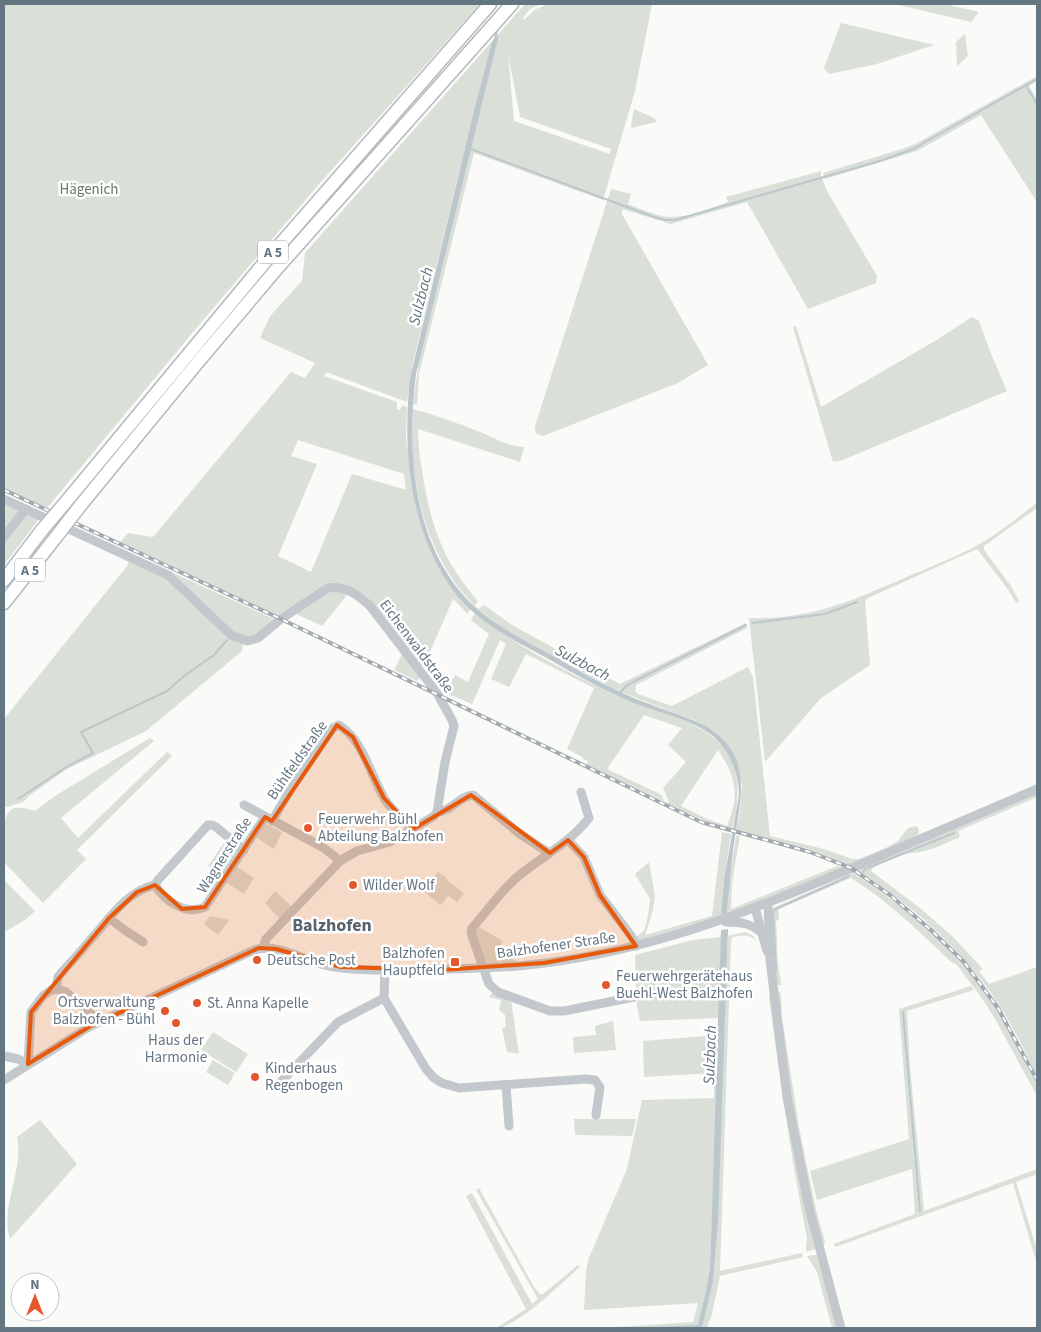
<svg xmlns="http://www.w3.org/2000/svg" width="1041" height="1332" viewBox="0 0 1041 1332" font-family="'Source Sans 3',sans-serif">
  <rect width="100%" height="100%" fill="#fafaf8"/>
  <!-- green -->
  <g fill="#dadfd7" fill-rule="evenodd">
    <polygon points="4,4 480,4 320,183 199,325 47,508 4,489"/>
    <path d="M 525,4 L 541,4 L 530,9 L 522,19 L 524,20 L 534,10 L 549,4 L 652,4 L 635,91 L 603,200 L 474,153 L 419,374 L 417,405 L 413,404 L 420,354 L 464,152 L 413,362 L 407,402 L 326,372 L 324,376 L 397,402 L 397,410 L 400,410 L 402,405 L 407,407 L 406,439 L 421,525 L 437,564 L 450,585 L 470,609 L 468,614 L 453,599 L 422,670 L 381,616 L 342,585 L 280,617 L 120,542 L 128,533 L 153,537 L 291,372 L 305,378 L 315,363 L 260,338 L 270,316 L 302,281 L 305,253 ZM 508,53 L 520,117 L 611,149 L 610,154 L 514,121 ZM 298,440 L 404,474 L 406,490 L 352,474 L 311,572 L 278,556 L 317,464 L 291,456 Z"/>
    <polygon points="895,4 944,4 979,12 971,22"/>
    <polygon points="841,23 934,45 877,64 829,74 824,69 825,65"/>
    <polygon points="965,34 968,56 957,66 956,42"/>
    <polygon points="1037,76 1037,81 1029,86 1037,100 1037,202 981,115 917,151 825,179 823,173 905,148 917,143"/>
    <polygon points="634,109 654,118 657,121 656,122 632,128 631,126"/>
    <path d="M 821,171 L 821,176 L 827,191 L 877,276 L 876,283 L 808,309 L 747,202 L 671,224 L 622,209 L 622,214 L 708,365 L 678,383 L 543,436 L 537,434 L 535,430 L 535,426 L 611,189 L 631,194 L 628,204 C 638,208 648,212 658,215 C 681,222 707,209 728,202 L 726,197 Z"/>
    <polygon points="972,317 979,321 991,354 1007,391 843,460 833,462 793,327 796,326 821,407 935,341"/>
    <path d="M 413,409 C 435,415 458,423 480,432 C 495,438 506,446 524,447 L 520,462 L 418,429 C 418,447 421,465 424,483 C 433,532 445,563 478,601 L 475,606 C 424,555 408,479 413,409 Z"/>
    <polygon points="4,500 25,515 28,514 40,518 4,565"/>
    <path d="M 1037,503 L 1037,508 L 984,546 L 984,550 L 1011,586 L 1019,601 L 1016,603 L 1007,588 L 977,549 L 868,598 L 865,601 L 870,665 L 821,698 L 765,762 L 749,618 C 812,620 853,600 909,576 C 932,566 956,557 978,545 C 999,533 1018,517 1037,503 Z"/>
    <polygon points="129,561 166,576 241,642 243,645 242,651 146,731 67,769 30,795 23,802 8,807 4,806 4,719 127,566"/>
    <path d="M 158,566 L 276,620 C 259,633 258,639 235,635 Z"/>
    <polygon points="330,592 341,592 347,595 322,626 296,614"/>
    <polygon points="484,605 512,625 620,684 746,623 747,628 636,685 635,691 638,694 672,706 748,667 753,677 770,836 824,849 852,859 859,859 890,846 898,841 907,829 911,827 916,826 919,829 919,833 916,836 849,866 809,849 736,831 740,812 742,784 730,749 713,730 693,720 614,689 509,633 478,609"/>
    <path d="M 475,613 C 514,645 567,672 613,694 C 647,710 697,717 722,746 C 743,770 739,801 732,830 L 703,820 L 668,804 L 669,801 L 663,788 L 686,762 L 668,745 L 682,728 L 644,715 L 607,769 L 662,795 L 664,801 L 587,765 L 588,761 L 583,759 L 583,757 L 567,749 L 594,688 L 526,654 L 509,687 L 491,679 L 506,644 L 500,640 L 472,704 L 446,693 L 455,675 L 468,682 L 489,634 L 471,620 ZM 718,750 C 736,777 740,795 727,826 L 705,818 L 681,806 Z"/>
    <polygon points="402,654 420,677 417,681 394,670"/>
    <path d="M 150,738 L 154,741 L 61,818 L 78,838 L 167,752 L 172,756 L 77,850 L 86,859 L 43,903 L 4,862 C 4,850 0,816 12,809 C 18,806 28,809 35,811 L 55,796 Z"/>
    <path d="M 1037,793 L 1037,797 L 958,831 L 960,837 L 935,848 L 921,852 L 904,854 L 874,867 L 871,871 L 920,908 L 952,936 L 983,969 L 979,971 L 989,984 L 1037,967 L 1037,1076 C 1022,1046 1008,1015 988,989 C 953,941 908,903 858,870 Z"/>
    <polygon points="266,824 282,832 274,849 257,838"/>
    <polygon points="722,832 731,834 724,880 721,915 717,918 640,942 635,938 644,931 648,916 650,899 635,874 649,862 655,896 653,910 645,935 712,916"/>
    <polygon points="736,835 740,836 732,883 731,909 837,866 844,868 732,912 731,911 727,913 729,884"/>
    <polygon points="226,840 239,850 224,876 208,866"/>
    <polygon points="237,867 254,878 244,894 227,883"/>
    <polygon points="438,872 447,878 446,880 464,893 457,902 439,889 448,896 441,905 423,891"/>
    <path d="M 853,873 C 907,907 965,956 999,1011 C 1013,1034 1023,1061 1037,1085 L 1037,1096 L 994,1017 L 979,994 L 956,964 L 951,962 C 920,932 888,901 851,878 L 778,909 L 779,920 L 776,921 L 778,965 L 781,983 L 781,985 L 776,985 L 773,908 Z"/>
    <polygon points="4,880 35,911 25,920 4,932"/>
    <polygon points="275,891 293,908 281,920 265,903"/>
    <polygon points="210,916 229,920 218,935 204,924"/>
    <polygon points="477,926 503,941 498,949 519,963 487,965 474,930"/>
    <path d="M 745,932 L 752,935 L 756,940 C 748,934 743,935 733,937 L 731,940 L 720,1271 L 802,1253 L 803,1257 L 720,1276 L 712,1314 L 707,1328 L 702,1328 L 713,1282 L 715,1259 L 728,936 Z"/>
    <polygon points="721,937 719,1018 640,1021 637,1006 635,955 693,940"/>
    <polygon points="971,986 974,990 907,1011 910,1067 924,1211 1037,1169 1037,1174 1016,1182 1037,1250 1037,1264 1013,1183 835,1247 834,1244 915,1214 912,1169 817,1200 810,1171 909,1139 899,1009"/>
    <polygon points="778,991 781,994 782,1017 799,1127 816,1210 825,1242 824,1246 821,1246 791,1106 776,993"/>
    <path d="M 770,992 L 807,1217 L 815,1249 L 807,1252 L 806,1249 L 807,1238 C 791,1158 780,1079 769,998 Z"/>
    <polygon points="492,993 511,1000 519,1054 507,1052 502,1028 506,1027 505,1015 499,1010 501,1000 489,997"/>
    <polygon points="613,1021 616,1050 574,1053 573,1037 596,1035 595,1026"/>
    <polygon points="213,1032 248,1054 236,1072 201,1050"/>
    <polygon points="718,1035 710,1268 706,1291 697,1328 603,1328 693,1322 698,1303 584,1310 586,1271 588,1260 627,1169 642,1100 714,1098 714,1073 644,1077 643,1041"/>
    <polygon points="213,1060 235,1073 228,1085 206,1072"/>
    <polygon points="574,1119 636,1119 632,1136 575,1135"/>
    <path d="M 40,1120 L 77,1164 L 10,1239 C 0,1206 24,1171 17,1137 Z"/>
    <path d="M 479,1188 L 534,1287 L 540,1294 L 543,1294 L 578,1265 L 580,1267 C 562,1282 517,1328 496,1328 L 526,1309 L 466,1196 L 472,1193 L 532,1304 L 538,1299 L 476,1190 Z"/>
    <polygon points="816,1255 817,1256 838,1328 832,1328 817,1272 807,1256"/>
  </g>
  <!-- water -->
  <g fill="#bbc7cb">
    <path d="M 499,34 L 416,374 C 406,452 413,549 474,606 C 499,628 528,643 557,658 C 576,669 595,680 614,689 C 644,704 676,712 706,726 C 754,756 741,797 734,843 C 731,867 729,889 727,913 L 721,915 L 724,880 L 739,795 C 739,774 730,752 714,737 C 692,719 660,713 634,703 C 602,690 573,673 543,656 C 513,640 482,624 459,598 C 410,538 402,452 410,378 L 475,107 L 492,42 Z"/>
    <polygon points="728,929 718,1222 713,1282 703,1324 702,1328 697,1328 706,1291 710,1268 721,930"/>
  </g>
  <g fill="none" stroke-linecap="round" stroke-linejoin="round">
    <!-- stream -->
    <g stroke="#bbc7cb" stroke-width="2">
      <polyline points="495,39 498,27"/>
      <polyline points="1026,86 1037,104"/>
      <polyline points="471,149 654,217 666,220 675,220 883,160 913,149 1037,79"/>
      <polyline points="752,623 825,614 857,602"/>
      <polyline points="621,692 626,686 635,681 746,625"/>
      <polyline points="18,799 68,766 93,753 81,732 167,691 184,676 214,655 227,640"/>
      <polyline points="863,872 865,869 954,833"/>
      <polyline points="776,970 773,913 774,910 849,876"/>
      <polyline points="903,1012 920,1211"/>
      <polyline points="654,1328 700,1326"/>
    </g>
    <!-- highway casing -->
    <g stroke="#b4b9bd" stroke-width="15">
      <g id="highway">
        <polyline points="65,503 270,256 490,4"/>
        <polyline points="80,506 198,362 280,265 512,4"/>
        <polyline points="4,580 42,530"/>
        <polyline points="4,603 56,537"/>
      </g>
    </g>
    <!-- minor -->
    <g stroke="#c3c8cc" stroke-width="9">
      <path d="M 4,499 L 168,575 L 231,635 L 247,641 L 258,638 L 281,619 L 328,588 C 345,585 358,595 370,606 L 437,693 L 452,720 L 454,726 L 445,762 L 437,812 L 434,816 L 413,829 L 390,842 L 357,851 L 340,861 L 266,939 L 263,948"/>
      <polyline points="4,537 26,509"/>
      <path d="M 581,792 L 589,818 C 569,844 539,858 515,879 C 499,893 486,913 472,928 L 471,933 L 489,984 L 498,992 L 550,1011 L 564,1011 L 634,997"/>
      <polyline points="244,805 324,848 340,861"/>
      <path d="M 437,812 C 451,812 459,796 473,795 L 520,834 L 549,853"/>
      <path d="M 272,821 L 292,787 L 333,728 L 339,725 C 363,740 370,774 384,798 C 391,810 403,819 413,829"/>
      <polyline points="568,840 584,857 600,895 632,937 636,946"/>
      <path d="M 155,885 C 165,901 186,916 205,907 L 265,817"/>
      <polyline points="768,903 770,960 787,1097 810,1212 841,1328"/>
      <polyline points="755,908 767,951"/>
      <polyline points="109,918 126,931 143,942"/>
      <path d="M 726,922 C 741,922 750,923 762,933"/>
      <path d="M 56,989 L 58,977 L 63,971 C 73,960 83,949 92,938 C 110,918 127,891 155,885 L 158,880 L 208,825 L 212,825 L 216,827 L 244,850"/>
      <polyline points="384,998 426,1069 434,1078 442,1083 459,1088 585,1079 595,1080 600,1087 596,1115"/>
      <polyline points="4,1056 18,1059 28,1064"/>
      <polyline points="28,1064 31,1012 43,996 51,990 58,989 66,992 100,1022"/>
      <path d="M 4,1080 L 89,1027 L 254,950 C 279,943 302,960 325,965 C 352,971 380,970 407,970 C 444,969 481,969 518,966 C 639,955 742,915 852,868 C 914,842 976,815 1037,789"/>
      <polyline points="506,1085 509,1126"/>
      <polyline points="276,1087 338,1022 384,998 385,970"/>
    </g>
    <!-- highway -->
    <use href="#highway" stroke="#fff" stroke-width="12"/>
    <!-- rail casing -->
    <g stroke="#a2aab0" stroke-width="4">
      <polyline id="rail" points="4,490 281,619 701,822 810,852 851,868 890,895 931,930 964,962 998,1008 1037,1080"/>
    </g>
    <!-- rail -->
    <use href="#rail" stroke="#fff" stroke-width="2" stroke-dasharray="5.5" stroke-linecap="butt"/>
    <!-- highway-bridge casing -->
    <g stroke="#b4b9bd" stroke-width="15" stroke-linecap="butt">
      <g id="highway-bridge">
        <polyline points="42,530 65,503"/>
        <polyline points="56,537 80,506"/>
      </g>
    </g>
    <!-- highway-bridge -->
    <use href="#highway-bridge" stroke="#fff" stroke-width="12"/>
  </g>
  <!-- marked area -->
  <path fill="#e8590c" fill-opacity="0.2" stroke="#e8590c" stroke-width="4" stroke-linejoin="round" d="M 337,725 L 353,737 L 384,798 L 413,829 L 471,795 L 550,853 L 568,840 L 584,857 L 600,895 L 636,946 L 544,963 L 442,970 L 341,967 L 276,949 L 259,948 L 89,1027 L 28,1064 L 31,1012 L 109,918 L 137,892 L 155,885 L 182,909 L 205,907 L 265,817 L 272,821 Z"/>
  <!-- markers -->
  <g fill="#e4572e" stroke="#fff" stroke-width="2">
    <circle cx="308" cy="828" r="5"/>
    <circle cx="353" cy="885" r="5"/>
    <circle cx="257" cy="960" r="5"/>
    <rect x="450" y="957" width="10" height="10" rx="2.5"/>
    <circle cx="606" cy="985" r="5"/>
    <circle cx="197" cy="1003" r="5"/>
    <circle cx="165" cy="1011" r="5"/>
    <circle cx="176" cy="1023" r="5"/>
    <circle cx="255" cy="1077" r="5"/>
  </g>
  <g text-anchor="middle" stroke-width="5" stroke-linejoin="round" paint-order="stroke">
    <!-- shield labels -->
    <g fill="#fff" stroke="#939fa8" stroke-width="1">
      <rect x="258" y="240.5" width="30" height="23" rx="4"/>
      <rect x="15" y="558.5" width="30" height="23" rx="4"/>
    </g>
    <g font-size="14" font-weight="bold" fill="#657683">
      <text x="273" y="257">A 5</text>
      <text x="30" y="575">A 5</text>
    </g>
    <!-- park labels -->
    <g font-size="15" fill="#687a64" stroke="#fff">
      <text x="89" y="194">Hägenich</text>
    </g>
    <!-- street labels -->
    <g font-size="15" fill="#657683" stroke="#fff">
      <text transform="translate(417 646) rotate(53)" y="5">Eichenwaldstraße</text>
      <text transform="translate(297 760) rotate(-55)" y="5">Bühlfeldstraße</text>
      <text transform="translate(224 855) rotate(-57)" y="5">Wagnerstraße</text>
      <text transform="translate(556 945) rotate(-8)" y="5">Balzhofener Straße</text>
    </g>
    <!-- poi labels -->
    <g font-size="15" fill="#657683" stroke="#fff" text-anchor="start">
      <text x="318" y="824">Feuerwehr Bühl<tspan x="318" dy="17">Abteilung Balzhofen</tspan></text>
      <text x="363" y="890">Wilder Wolf</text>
      <text x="445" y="958" text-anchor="end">Balzhofen<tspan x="445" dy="17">Hauptfeld</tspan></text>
      <text x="267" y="965">Deutsche Post</text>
      <text x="616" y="981">Feuerwehrgerätehaus<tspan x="616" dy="17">Buehl-West Balzhofen</tspan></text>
      <text x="155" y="1007" text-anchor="end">Ortsverwaltung<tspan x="155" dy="17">Balzhofen - Bühl</tspan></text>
      <text x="207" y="1008">St. Anna Kapelle</text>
      <text x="176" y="1045" text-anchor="middle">Haus der<tspan x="176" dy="17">Harmonie</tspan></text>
      <text x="265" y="1073">Kinderhaus<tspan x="265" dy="17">Regenbogen</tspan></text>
    </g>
    <!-- water labels -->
    <g font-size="16" font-style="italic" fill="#60757c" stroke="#fff">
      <text transform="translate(420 296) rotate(-76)" y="6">Sulzbach</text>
      <text transform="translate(583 662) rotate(28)" y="6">Sulzbach</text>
      <text transform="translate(709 1055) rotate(-88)" y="6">Sulzbach</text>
    </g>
    <!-- quarter labels -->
    <g font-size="18" font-weight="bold" fill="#57646e" stroke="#fff">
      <text x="332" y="931">Balzhofen</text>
    </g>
  </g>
  <!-- border -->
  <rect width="1041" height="1332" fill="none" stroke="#657683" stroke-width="10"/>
  <!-- north arrow -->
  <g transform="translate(35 1297)"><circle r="24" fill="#ffffff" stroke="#c1c8cd"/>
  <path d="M0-4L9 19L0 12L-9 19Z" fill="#e4572e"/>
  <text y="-8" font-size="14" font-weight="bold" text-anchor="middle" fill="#657683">N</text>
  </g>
</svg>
